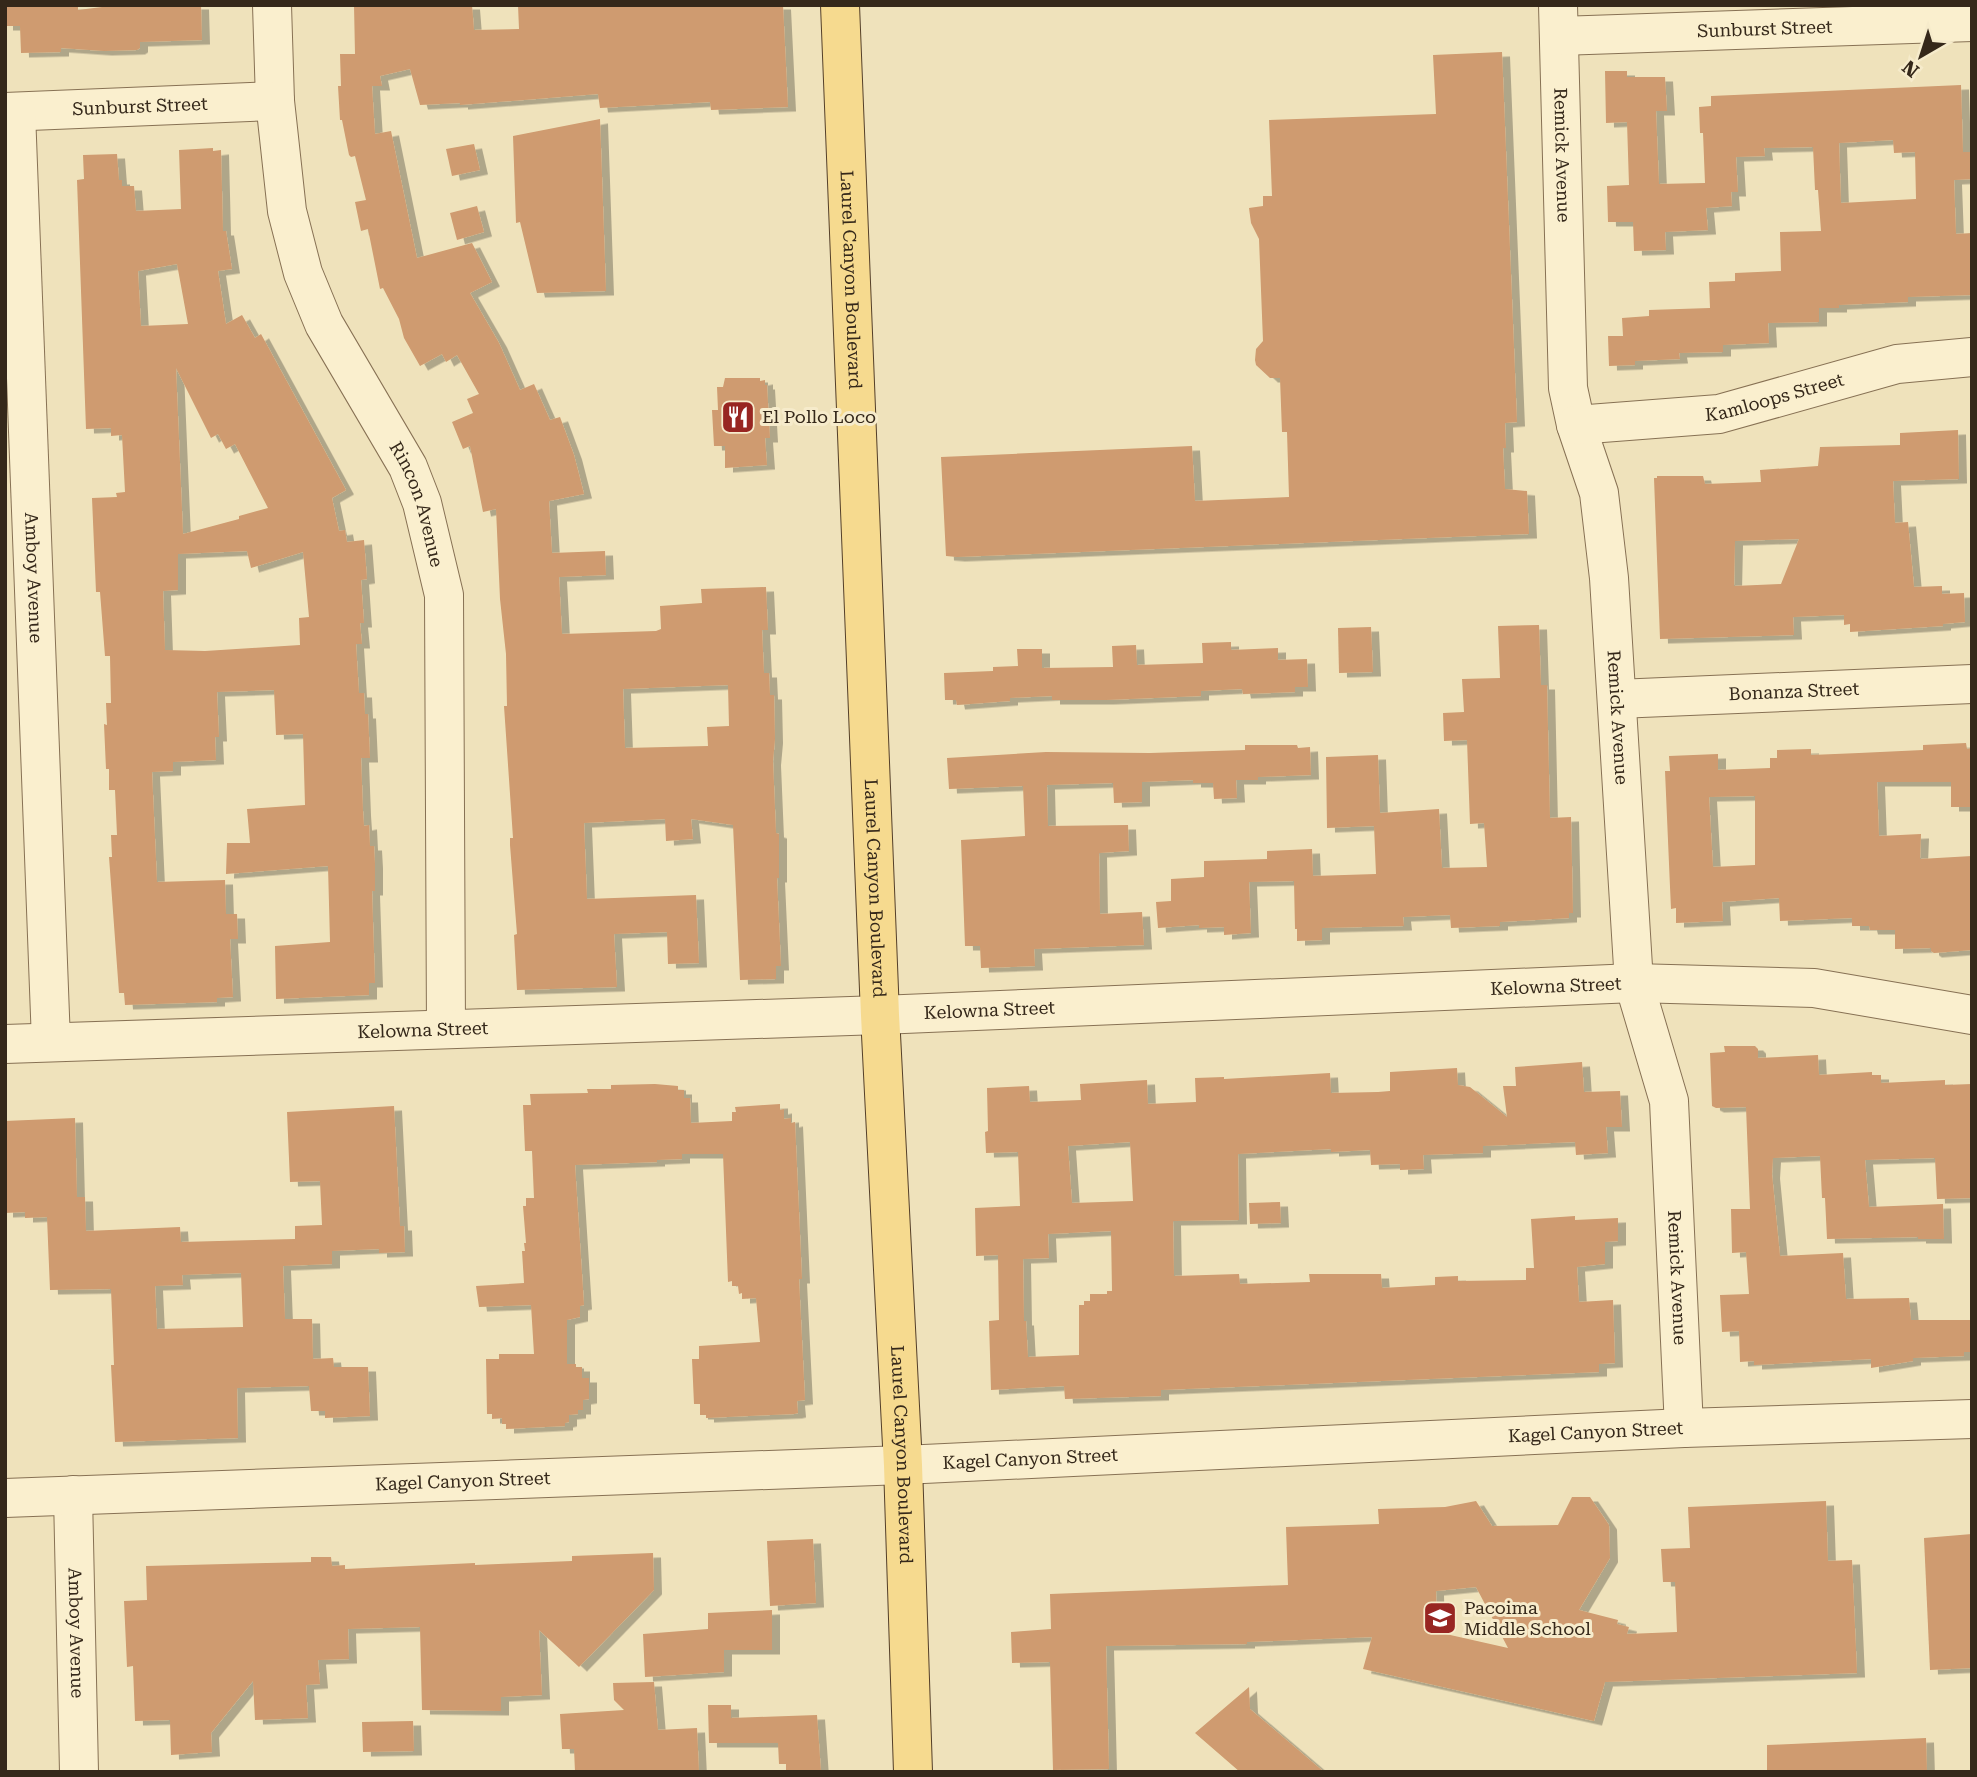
<svg xmlns="http://www.w3.org/2000/svg" width="1977" height="1777" viewBox="0 0 1977 1777" font-family="'Roboto Serif',serif">
  <defs>
    <filter id="shadow"><feDropShadow dx="8" dy="4.5" stdDeviation="0" flood-color="#0004"/></filter>
  </defs>
  <rect width="100%" height="100%" fill="#efe2bb"/>
  <!-- building -->
  <g fill="#cf9b6f" fill-rule="evenodd" filter="url(#shadow)">
    <polygon points="5,5 78,5 78,10 118,5 201,5 202,40 140,42 140,48 137,50 104,51 61,48 61,52 21,53 20,26 5,26"/>
    <path d="M 354,5 L 472,5 L 474,30 L 519,29 L 518,5 L 783,5 L 788,107 L 711,110 L 710,102 L 600,108 L 598,94 L 460,105 L 460,103 L 420,105 L 410,69 L 380,76 L 382,86 L 372,86 L 375,134 L 391,131 L 417,258 L 472,243 L 492,282 L 470,293 L 499,343 L 520,390 L 534,384 L 550,420 L 560,417 L 574,455 L 584,494 L 549,501 L 552,553 L 605,551 L 606,575 L 559,577 L 562,634 L 656,631 L 661,629 L 660,606 L 702,603 L 701,589 L 766,587 L 768,630 L 762,630 L 764,673 L 769,673 L 770,695 L 774,695 L 775,739 L 773,761 L 776,833 L 779,834 L 779,878 L 777,878 L 781,966 L 776,966 L 776,979 L 740,980 L 733,825 L 691,819 L 693,839 L 666,841 L 665,819 L 584,823 L 587,899 L 696,895 L 699,963 L 668,964 L 667,932 L 614,934 L 617,987 L 517,990 L 514,935 L 517,934 L 510,845 L 510,838 L 513,838 L 504,706 L 507,706 L 506,654 L 500,599 L 496,509 L 483,512 L 470,446 L 463,449 L 452,422 L 473,413 L 467,399 L 479,394 L 457,355 L 446,362 L 442,354 L 420,366 L 404,338 L 399,319 L 383,288 L 380,289 L 368,229 L 361,231 L 355,202 L 366,200 L 355,156 L 351,157 L 349,155 L 342,120 L 340,120 L 338,86 L 341,86 L 340,54 L 355,54 ZM 728,685 L 729,726 L 707,727 L 708,746 L 625,748 L 623,689 Z"/>
    <polygon points="1502,52 1517,422 1505,423 1506,448 1503,448 1505,489 1527,491 1529,534 957,557 946,556 941,457 1192,446 1195,501 1289,497 1287,432 1282,432 1280,378 1270,378 1256,365 1255,360 1256,349 1263,341 1259,239 1251,223 1249,208 1263,206 1263,196 1272,196 1269,120 1436,114 1433,55"/>
    <path d="M 1605,71 L 1627,71 L 1627,77 L 1665,77 L 1667,111 L 1656,111 L 1659,184 L 1705,183 L 1703,133 L 1700,133 L 1699,107 L 1711,106 L 1711,96 L 1961,85 L 1963,152 L 1972,152 L 1972,179 L 1954,180 L 1956,234 L 1972,233 L 1972,295 L 1908,297 L 1908,302 L 1839,305 L 1839,308 L 1819,308 L 1819,322 L 1768,323 L 1769,343 L 1723,345 L 1723,352 L 1679,353 L 1680,359 L 1635,361 L 1635,365 L 1609,366 L 1608,336 L 1623,336 L 1622,318 L 1649,316 L 1649,310 L 1710,308 L 1709,282 L 1735,281 L 1735,273 L 1781,271 L 1780,232 L 1821,231 L 1818,190 L 1815,190 L 1813,147 L 1764,148 L 1765,156 L 1736,157 L 1738,192 L 1731,192 L 1732,206 L 1706,208 L 1708,230 L 1665,232 L 1666,250 L 1634,251 L 1633,222 L 1608,222 L 1607,186 L 1629,185 L 1627,122 L 1606,123 ZM 1893,140 L 1894,153 L 1915,152 L 1916,199 L 1841,203 L 1839,143 Z"/>
    <polygon points="600,119 606,291 537,293 520,222 516,223 513,136"/>
    <polygon points="474,144 480,170 452,176 446,149"/>
    <path d="M 213,148 L 213,151 L 221,150 L 223,231 L 226,231 L 232,269 L 218,271 L 226,324 L 242,315 L 255,338 L 261,334 L 346,490 L 332,498 L 339,531 L 345,530 L 347,542 L 364,540 L 367,579 L 361,580 L 364,623 L 360,623 L 362,644 L 356,644 L 359,693 L 364,693 L 365,714 L 368,714 L 370,758 L 361,758 L 363,811 L 364,826 L 369,825 L 370,846 L 374,846 L 375,864 L 375,891 L 372,891 L 375,983 L 369,983 L 369,995 L 276,999 L 275,946 L 330,942 L 328,866 L 226,874 L 227,843 L 250,843 L 247,809 L 305,805 L 303,734 L 276,735 L 274,690 L 217,692 L 219,737 L 215,737 L 216,760 L 173,762 L 173,771 L 152,772 L 157,882 L 225,880 L 226,914 L 237,914 L 238,939 L 230,939 L 233,997 L 217,998 L 217,1002 L 125,1005 L 124,993 L 119,993 L 109,857 L 112,857 L 111,835 L 117,835 L 115,790 L 109,790 L 109,769 L 106,769 L 104,724 L 107,725 L 106,703 L 111,703 L 110,656 L 105,656 L 100,592 L 96,592 L 92,498 L 117,497 L 116,493 L 125,492 L 122,435 L 111,436 L 111,428 L 86,429 L 77,180 L 84,179 L 83,155 L 117,154 L 119,180 L 122,180 L 122,186 L 134,186 L 136,211 L 181,209 L 179,150 ZM 177,264 L 188,324 L 141,326 L 138,271 ZM 176,368 L 211,438 L 218,434 L 226,449 L 235,444 L 268,508 L 239,516 L 239,519 L 183,534 ZM 247,551 L 251,568 L 303,552 L 309,617 L 299,618 L 300,645 L 205,651 L 165,650 L 163,591 L 178,590 L 178,554 Z"/>
    <polygon points="477,206 484,232 457,240 450,213"/>
    <polygon points="725,378 760,378 760,381 765,380 765,385 767,385 770,438 765,438 767,465 725,468 725,446 714,446 712,410 718,410 717,387 723,387"/>
    <path d="M 1958,430 L 1959,479 L 1893,481 L 1895,523 L 1908,522 L 1914,587 L 1942,586 L 1942,594 L 1964,593 L 1965,622 L 1943,624 L 1943,626 L 1850,632 L 1850,624 L 1844,625 L 1844,615 L 1793,617 L 1794,635 L 1660,639 L 1654,478 L 1657,478 L 1657,476 L 1703,476 L 1705,484 L 1761,482 L 1760,470 L 1818,466 L 1820,447 L 1900,445 L 1900,433 ZM 1799,539 L 1781,584 L 1734,586 L 1735,541 Z"/>
    <polygon points="1539,625 1541,685 1547,685 1550,818 1571,817 1573,913 1569,913 1569,918 1500,922 1500,926 1451,928 1450,915 1403,917 1404,926 1322,928 1322,940 1297,941 1297,929 1295,929 1294,881 1249,882 1251,933 1224,935 1224,927 1199,928 1199,925 1158,928 1156,902 1171,901 1171,879 1204,877 1204,861 1267,859 1267,851 1312,849 1313,876 1376,874 1374,826 1327,828 1326,757 1378,755 1380,813 1439,809 1442,868 1487,867 1484,823 1470,824 1467,740 1444,741 1443,713 1464,712 1462,679 1500,678 1498,626"/>
    <polygon points="1371,627 1373,672 1339,673 1338,628"/>
    <polygon points="1231,642 1231,650 1278,648 1278,660 1307,659 1308,687 1295,687 1295,692 1243,694 1242,689 1201,691 1201,696 1106,700 1052,700 1052,696 1010,698 1010,701 957,705 956,700 945,700 944,673 993,671 993,667 1018,666 1017,649 1042,649 1042,668 1113,667 1112,646 1136,645 1137,665 1203,663 1202,643"/>
    <path d="M 1966,743 L 1967,749 L 1972,748 L 1972,807 L 1951,807 L 1951,782 L 1877,782 L 1879,836 L 1921,834 L 1920,859 L 1972,856 L 1972,950 L 1934,953 L 1931,951 L 1931,948 L 1895,949 L 1895,930 L 1870,930 L 1869,926 L 1852,926 L 1852,918 L 1780,921 L 1779,898 L 1722,902 L 1723,921 L 1676,923 L 1676,908 L 1671,909 L 1670,887 L 1665,771 L 1670,771 L 1669,756 L 1718,754 L 1718,770 L 1770,768 L 1770,758 L 1777,758 L 1777,750 L 1811,749 L 1811,755 L 1859,753 L 1923,750 L 1923,745 ZM 1755,796 L 1755,865 L 1713,867 L 1709,797 Z"/>
    <polygon points="1245,745 1297,745 1298,748 1310,747 1311,775 1258,777 1258,780 1236,780 1237,798 1214,799 1213,783 1193,783 1193,780 1142,782 1142,802 1114,803 1113,783 1047,785 1048,826 1128,825 1129,851 1099,853 1100,914 1142,912 1144,945 1034,949 1035,966 981,968 980,946 965,946 961,840 1025,836 1023,786 949,789 947,758 1046,752 1150,753 1245,750"/>
    <polygon points="1724,1046 1755,1046 1758,1049 1758,1058 1818,1055 1819,1075 1872,1072 1872,1075 1881,1075 1881,1083 1945,1080 1945,1085 1972,1084 1972,1198 1937,1199 1935,1158 1865,1160 1869,1207 1943,1204 1944,1239 1918,1239 1918,1237 1827,1239 1825,1198 1822,1198 1820,1156 1773,1158 1772,1174 1780,1256 1843,1253 1846,1299 1909,1298 1911,1320 1972,1320 1972,1352 1964,1352 1964,1356 1913,1358 1913,1361 1871,1368 1871,1359 1754,1365 1754,1361 1740,1362 1739,1331 1722,1332 1720,1295 1749,1294 1746,1252 1732,1253 1731,1209 1750,1209 1746,1107 1716,1108 1712,1106 1710,1053 1725,1052"/>
    <path d="M 1582,1062 L 1584,1092 L 1620,1091 L 1622,1127 L 1606,1127 L 1608,1153 L 1576,1155 L 1575,1142 L 1483,1146 L 1483,1153 L 1423,1155 L 1424,1169 L 1400,1170 L 1400,1164 L 1371,1165 L 1370,1150 L 1331,1152 L 1331,1149 L 1238,1154 L 1239,1220 L 1173,1221 L 1174,1276 L 1239,1274 L 1240,1284 L 1310,1282 L 1309,1274 L 1381,1274 L 1382,1288 L 1435,1285 L 1435,1277 L 1458,1276 L 1458,1281 L 1526,1280 L 1526,1268 L 1534,1268 L 1531,1219 L 1575,1216 L 1575,1220 L 1618,1218 L 1618,1241 L 1605,1242 L 1605,1264 L 1577,1267 L 1579,1302 L 1613,1300 L 1615,1363 L 1599,1364 L 1599,1372 L 1161,1390 L 1161,1396 L 1065,1399 L 1064,1386 L 991,1390 L 989,1321 L 999,1320 L 998,1255 L 976,1256 L 975,1208 L 1020,1206 L 1018,1152 L 986,1153 L 985,1132 L 988,1131 L 987,1088 L 1029,1086 L 1030,1102 L 1081,1100 L 1080,1084 L 1147,1080 L 1148,1104 L 1196,1102 L 1195,1078 L 1224,1077 L 1224,1079 L 1330,1073 L 1331,1093 L 1378,1092 L 1390,1091 L 1390,1072 L 1457,1068 L 1458,1085 L 1470,1087 L 1507,1117 L 1503,1086 L 1516,1086 L 1515,1067 ZM 1130,1142 L 1133,1201 L 1072,1203 L 1068,1146 ZM 1111,1231 L 1112,1291 L 1107,1291 L 1107,1294 L 1090,1294 L 1090,1301 L 1084,1301 L 1084,1305 L 1079,1305 L 1079,1355 L 1028,1357 L 1026,1321 L 1024,1321 L 1023,1259 L 1049,1258 L 1048,1234 Z"/>
    <polygon points="655,1084 678,1086 678,1090 684,1090 684,1098 690,1098 691,1123 732,1121 732,1112 736,1112 735,1107 780,1104 780,1110 784,1109 784,1119 791,1118 791,1123 795,1122 802,1279 799,1279 805,1400 797,1401 798,1413 794,1414 706,1418 706,1415 700,1415 700,1404 694,1404 692,1359 699,1359 699,1346 760,1342 756,1298 742,1299 742,1293 739,1294 738,1286 732,1286 732,1281 728,1282 723,1154 682,1154 682,1159 657,1160 657,1162 575,1165 584,1305 580,1306 580,1317 567,1320 567,1364 576,1364 576,1367 582,1367 582,1378 589,1378 589,1399 583,1400 583,1410 578,1410 578,1414 569,1415 569,1422 565,1423 565,1426 506,1429 506,1424 502,1424 502,1418 492,1419 492,1414 487,1414 486,1359 499,1359 499,1354 534,1354 531,1305 479,1307 476,1286 524,1283 522,1251 525,1251 524,1243 526,1243 523,1206 526,1206 526,1198 534,1198 532,1151 525,1151 523,1105 531,1105 530,1094 588,1093 587,1089 611,1089 611,1085"/>
    <path d="M 394,1106 L 400,1226 L 404,1226 L 405,1252 L 379,1253 L 379,1249 L 332,1251 L 332,1264 L 283,1266 L 285,1319 L 312,1319 L 313,1359 L 333,1358 L 334,1367 L 368,1367 L 370,1416 L 325,1418 L 325,1411 L 311,1411 L 309,1386 L 237,1388 L 238,1438 L 115,1442 L 111,1365 L 114,1365 L 111,1289 L 50,1290 L 47,1217 L 25,1218 L 25,1212 L 5,1213 L 5,1121 L 75,1118 L 77,1197 L 85,1197 L 86,1231 L 180,1227 L 181,1242 L 295,1239 L 295,1226 L 322,1225 L 320,1181 L 290,1182 L 287,1112 ZM 241,1273 L 243,1327 L 157,1329 L 155,1286 L 183,1285 L 182,1275 Z"/>
    <polygon points="1280,1202 1281,1223 1250,1224 1249,1203"/>
    <path d="M 1572,1497 L 1590,1497 L 1609,1525 L 1610,1558 L 1579,1610 L 1618,1620 L 1617,1624 L 1629,1627 L 1627,1634 L 1677,1632 L 1675,1582 L 1663,1582 L 1661,1549 L 1690,1548 L 1688,1507 L 1826,1501 L 1828,1561 L 1852,1560 L 1857,1673 L 1605,1682 L 1594,1721 L 1363,1669 L 1372,1637 L 1247,1642 L 1247,1644 L 1106,1646 L 1109,1769 L 1053,1770 L 1050,1662 L 1012,1663 L 1011,1632 L 1051,1629 L 1050,1594 L 1288,1585 L 1286,1527 L 1379,1524 L 1378,1509 L 1445,1507 L 1476,1501 L 1492,1526 L 1558,1525 ZM 1476,1587 L 1508,1648 L 1437,1632 L 1436,1591 Z"/>
    <polygon points="1972,1534 1972,1668 1930,1670 1924,1538"/>
    <polygon points="813,1539 816,1603 770,1606 767,1541"/>
    <polygon points="653,1553 654,1590 579,1667 539,1630 542,1695 501,1697 501,1711 422,1710 420,1627 348,1629 349,1659 318,1660 320,1684 306,1685 308,1718 255,1720 253,1681 211,1733 212,1752 171,1755 170,1720 135,1721 133,1666 127,1667 124,1601 147,1600 146,1566 311,1562 311,1557 331,1557 332,1566 345,1565 345,1569 475,1563 475,1565 572,1561 572,1556"/>
    <polygon points="772,1610 772,1650 724,1650 724,1672 645,1677 643,1634 708,1629 708,1613"/>
    <polygon points="654,1682 658,1730 697,1728 699,1772 575,1772 574,1749 562,1749 560,1714 624,1710 614,1700 613,1683"/>
    <polygon points="1249,1687 1250,1709 1324,1772 1240,1772 1195,1733"/>
    <polygon points="708,1705 731,1705 731,1718 817,1715 821,1772 786,1772 786,1764 779,1764 778,1743 709,1743"/>
    <polygon points="413,1721 414,1751 363,1752 362,1722"/>
    <polygon points="1926,1738 1927,1772 1767,1772 1767,1745"/>
  </g>
  <g fill="none" stroke-linecap="round" stroke-linejoin="round">
    <!-- minor casing -->
    <g stroke="#877154" stroke-width="40">
      <g id="minor">
        <path id="s1" d="M 272,5 L 275,101 L 287,211 L 303,273 L 324,324 L 408,467 L 422,503 L 444,595 L 446,1029"/>
        <path id="s2" d="M 1558,5 L 1568,388 L 1576,425 L 1599,493 L 1609,578 L 1634,983 L 1669,1101 L 1684,1428"/>
        <path id="s3" d="M 1559,36 L 1972,22"/>
        <path id="s4" d="M 5,112 L 275,101"/>
        <path id="s5" d="M 16,112 L 51,1042"/>
        <path id="s6" d="M 1576,425 L 1719,414 L 1897,364 L 1972,357"/>
        <path id="s7" d="M 1617,699 L 1972,684"/>
        <path id="s8" d="M 5,1044 L 880,1015 L 1634,983 L 1814,988 L 1972,1015"/>
        <path id="s9" d="M 73,1495 L 79,1772"/>
        <path id="s10" d="M 5,1498 L 903,1465 L 1684,1428 L 1972,1419"/>
      </g>
    </g>
    <!-- major casing -->
    <g stroke="#543f29" stroke-width="40">
      <g id="major">
        <path id="s11" d="M 840,5 L 880,1015 L 903,1465 L 913,1772"/>
      </g>
    </g>
    <!-- minor -->
    <use href="#minor" stroke="#faefce" stroke-width="38"/>
    <!-- major -->
    <use href="#major" stroke="#f6da8f" stroke-width="38"/>
  </g>
  <!-- icons -->
  <defs>
    <g id="restaurant-square" transform="scale(1.75)"><rect x="-9" y="-9" width="18" height="18" rx="4" fill="#982622" stroke="#f6ebcb"/><path d="M-5-6h1v4h1v-4h1v4h1v-4h1v5L-1.5 .5V6h-2V.5L-5-1ZM5-6V6H3V1.5H1.5Q1.5-4 5-6Z" fill="#fff"/></g>
    <g id="school-square" transform="scale(1.75)"><rect x="-9" y="-9" width="18" height="18" rx="4" fill="#982622" stroke="#f6ebcb"/><path d="M0-5L7-2L0 1L-7-2ZM-4 1L0 2.5L4 1V4Q0 6-4 4Z" fill="#fff"/></g>
  </defs>
  <g fill-rule="evenodd">
    <use href="#restaurant-square" x="738" y="417"/>
    <use href="#school-square" x="1440" y="1618"/>
  </g>
  <g text-anchor="middle" stroke-width="6" stroke-linejoin="round" paint-order="stroke">
    <!-- street labels -->
    <g font-size="18" fill="#35281a" stroke="#f6ebcb">
      <text dy="6" stroke="none"><textPath href="#s3" startOffset="206">Sunburst Street</textPath></text>
      <text dy="6" stroke="none"><textPath href="#s4" startOffset="135">Sunburst Street</textPath></text>
      <text dy="6" stroke="none"><textPath href="#s2" startOffset="150">Remick Avenue</textPath></text>
      <text dy="6" stroke="none"><textPath href="#s11" startOffset="275">Laurel Canyon Boulevard</textPath></text>
      <text dy="6" stroke="none"><textPath href="#s6" startOffset="201">Kamloops Street</textPath></text>
      <text dy="6" stroke="none"><textPath href="#s1" startOffset="530">Rincon Avenue</textPath></text>
      <text dy="6" stroke="none"><textPath href="#s5" startOffset="466">Amboy Avenue</textPath></text>
      <text dy="6" stroke="none"><textPath href="#s7" startOffset="177">Bonanza Street</textPath></text>
      <text dy="6" stroke="none"><textPath href="#s2" startOffset="718">Remick Avenue</textPath></text>
      <text dy="6" stroke="none"><textPath href="#s11" startOffset="884">Laurel Canyon Boulevard</textPath></text>
      <text dy="6" stroke="none"><textPath href="#s8" startOffset="1552">Kelowna Street</textPath></text>
      <text dy="6" stroke="none"><textPath href="#s8" startOffset="985">Kelowna Street</textPath></text>
      <text dy="6" stroke="none"><textPath href="#s8" startOffset="418">Kelowna Street</textPath></text>
      <text dy="6" stroke="none"><textPath href="#s2" startOffset="1284">Remick Avenue</textPath></text>
      <text dy="6" stroke="none"><textPath href="#s10" startOffset="1592">Kagel Canyon Street</textPath></text>
      <text dy="6" stroke="none"><textPath href="#s11" startOffset="1451">Laurel Canyon Boulevard</textPath></text>
      <text dy="6" stroke="none"><textPath href="#s10" startOffset="1026">Kagel Canyon Street</textPath></text>
      <text dy="6" stroke="none"><textPath href="#s10" startOffset="458">Kagel Canyon Street</textPath></text>
      <text dy="6" stroke="none"><textPath href="#s9" startOffset="138">Amboy Avenue</textPath></text>
    </g>
    <!-- poi labels -->
    <g font-size="18" fill="#35281a" stroke="#f6ebcb" text-anchor="start">
      <text x="762" y="423">El Pollo Loco</text>
      <text x="1464" y="1614">Pacoima<tspan x="1464" dy="21">Middle School</tspan></text>
    </g>
  </g>
  <!-- border -->
  <rect width="1977" height="1777" fill="none" stroke="#35281a" stroke-width="14"/>
  <!-- north arrow -->
  <g transform="translate(1921 56) rotate(219)" stroke="#f6ebcb" stroke-width="5" paint-order="stroke">
  <path d="M0-5L12 26L0 18L-12 26Z" fill="#35281a"/>
  <text y="-10" font-size="19" font-weight="bold" text-anchor="middle" fill="#35281a">N</text>
  </g>
</svg>
